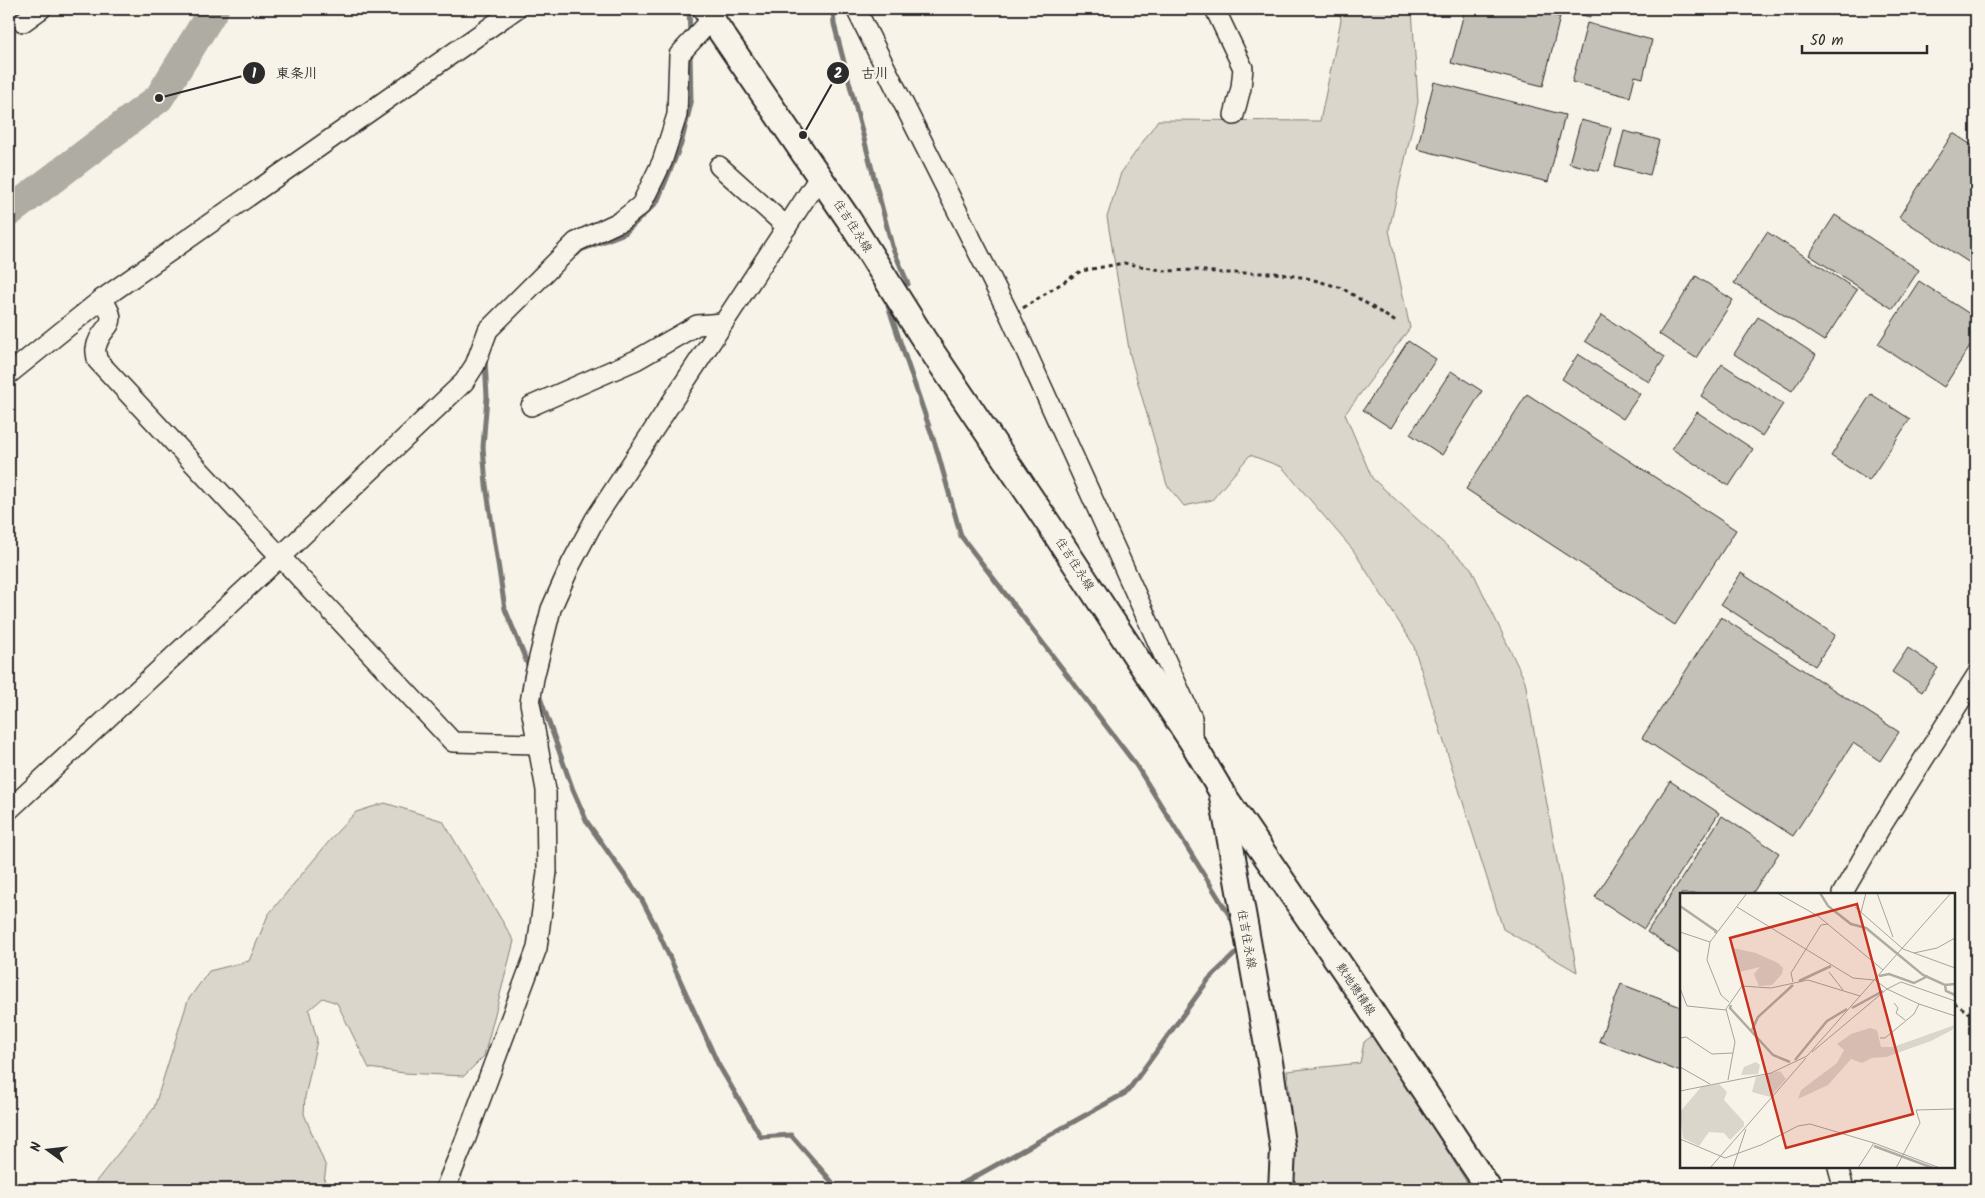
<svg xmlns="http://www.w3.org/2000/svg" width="1985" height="1198" viewBox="0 0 1985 1198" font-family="Kalam,'Klee One',sans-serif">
  <rect width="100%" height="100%" fill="#f7f3e8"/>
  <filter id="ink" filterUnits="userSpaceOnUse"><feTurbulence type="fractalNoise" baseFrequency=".02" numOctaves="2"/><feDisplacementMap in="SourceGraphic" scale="10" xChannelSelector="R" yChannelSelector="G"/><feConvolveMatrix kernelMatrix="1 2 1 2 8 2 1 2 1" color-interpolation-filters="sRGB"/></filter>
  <g filter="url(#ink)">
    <!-- green -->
    <g fill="#dad6cc" stroke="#82807c">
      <polygon points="1339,9 1412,9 1418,102 1389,230 1410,328 1345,414 1372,478 1471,568 1525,681 1577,972 1503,929 1413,644 1353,550 1282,467 1250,455 1212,500 1184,506 1167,485 1130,355 1107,217 1121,173 1158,120 1320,121 1341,20"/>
      <polygon points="385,803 443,821 514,941 484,1056 464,1076 404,1073 369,1068 337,1003 323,998 309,1010 317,1040 305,1097 304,1114 326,1167 323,1189 90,1189 154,1108 188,1000 209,971 249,961 268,915 336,833 356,812"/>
      <polygon points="1372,1036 1386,1053 1471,1189 1291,1189 1295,1149 1287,1071 1360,1063 1364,1042"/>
    </g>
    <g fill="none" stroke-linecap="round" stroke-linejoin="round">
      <!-- stream -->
      <g stroke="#7a7874" stroke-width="5">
        <polyline points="689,9 690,36"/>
        <polyline points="833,9 834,24 892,246 908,284"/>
        <polyline points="577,254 581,250 625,233 657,202 681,144 691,103 690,52"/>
        <polyline points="888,306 937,450 961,536 1136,765 1236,926"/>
        <polyline points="485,360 487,397 483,447 486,485 505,609 530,670"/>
        <polyline points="538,692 573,790 587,822 642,900 655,925 718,1064 761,1137 791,1135 838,1189"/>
        <polyline points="953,1189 1127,1092 1209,979 1242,947"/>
      </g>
      <!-- river -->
      <polyline stroke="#afaca4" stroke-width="30" points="9,212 159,98 214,9"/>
    </g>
    <!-- building -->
    <g fill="#c4c1b9" stroke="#2b2b2b">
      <polygon points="1465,9 1528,9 1560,17 1543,86 1451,63"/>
      <polygon points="1559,9 1592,9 1590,17"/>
      <polygon points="1613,9 1630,9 1629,13"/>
      <polygon points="1587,23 1652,40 1643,78 1635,76 1630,97 1572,82"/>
      <polygon points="1434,82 1565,115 1548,182 1417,149"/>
      <polygon points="1581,120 1611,128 1599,171 1569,163"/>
      <polygon points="1624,131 1659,140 1650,175 1615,166"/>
      <polygon points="1953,133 1976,148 1976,267 1899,217"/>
      <polygon points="1835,215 1919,270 1893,309 1809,255"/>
      <polygon points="1767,232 1857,290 1824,341 1734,283"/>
      <polygon points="1696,276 1733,300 1696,358 1659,334"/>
      <polygon points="1919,281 1976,318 1976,337 1944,387 1878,344"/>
      <polygon points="1602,315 1665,357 1649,382 1585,341"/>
      <polygon points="1758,317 1816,355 1792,391 1734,354"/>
      <polygon points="1408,341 1436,359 1391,428 1363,410"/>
      <polygon points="1578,354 1640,394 1623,419 1562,379"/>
      <polygon points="1722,364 1783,404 1762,436 1701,396"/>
      <polygon points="1451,371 1482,391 1442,455 1410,434"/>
      <polygon points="1527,394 1736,530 1675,625 1466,489"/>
      <polygon points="1871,394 1910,419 1869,481 1831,456"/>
      <polygon points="1697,412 1753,449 1729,486 1672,449"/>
      <polygon points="1741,573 1835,635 1815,666 1721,604"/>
      <polygon points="1721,617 1899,732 1880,761 1853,743 1793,836 1642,738"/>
      <polygon points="1908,648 1938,668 1922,692 1892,672"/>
      <polygon points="1670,781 1719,813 1644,929 1595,897"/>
      <polygon points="1722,816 1779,853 1752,894 1681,894 1681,955 1647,932"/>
      <polygon points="1621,984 1681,1007 1681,1072 1599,1041"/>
    </g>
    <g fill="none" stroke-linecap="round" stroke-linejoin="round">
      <!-- minor casing -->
      <g stroke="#2b2b2b" stroke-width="22">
        <g id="minor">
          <polyline points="856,9 1010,316 1192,718 1192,742"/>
          <polyline points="1215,9 1243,68 1241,88 1234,115"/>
          <polyline points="23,22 41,9"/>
          <polyline points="719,166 787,227"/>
          <path d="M 102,299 C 123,328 101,323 96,348 C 95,351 97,356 97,360 L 453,742 L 538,744"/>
          <polyline points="9,374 102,299 516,9"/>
          <polyline points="531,406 636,360 697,325 723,323"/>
          <polyline points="9,810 280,557 464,382 475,365 488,330 576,242 621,221 641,205 662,162 677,115 679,55 712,19"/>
          <polyline points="1842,894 1879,830 1976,676"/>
          <polyline points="1838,1167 1844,1189"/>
          <polyline points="445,1189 466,1138 537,948 547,872 546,790 530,703 534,678 551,609 571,564 595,519 820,176"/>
        </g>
      </g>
      <!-- major casing -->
      <g stroke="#2b2b2b" stroke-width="28">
        <g id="major">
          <polyline points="705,9 849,220 923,338 1050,526 1192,742 1221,791 1271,1068 1283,1150 1281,1189"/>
          <polyline points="1225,797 1352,982 1489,1189"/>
        </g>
      </g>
      <!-- path -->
      <g stroke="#2b2b2b" stroke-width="3" stroke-dasharray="4 4" stroke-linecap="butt">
        <polyline points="1023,308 1081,271 1124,263 1166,271 1197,270 1222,273 1275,273 1307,278 1342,288 1396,322"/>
        <polyline points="1954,1003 1976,1017"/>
      </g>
      <!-- minor -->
      <use href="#minor" stroke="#f7f3e8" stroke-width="19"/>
      <!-- major -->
      <use href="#major" stroke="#f7f3e8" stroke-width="24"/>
    </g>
  </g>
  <g text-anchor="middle" stroke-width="5" stroke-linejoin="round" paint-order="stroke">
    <!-- street labels -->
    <g font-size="12" fill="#2b2b2b" stroke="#f7f3e8">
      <text transform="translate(853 226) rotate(57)" y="4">住吉住永線</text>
      <text transform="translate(1075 564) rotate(57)" y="4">住吉住永線</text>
      <text transform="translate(1247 939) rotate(80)" y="4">住吉住永線</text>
      <text transform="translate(1356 989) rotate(56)" y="4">敷地穂積線</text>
    </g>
  </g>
  <!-- overview -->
  <g transform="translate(1680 893)">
    <rect width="275" height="275" fill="#f7f3e8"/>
    <path d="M 53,55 L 76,60 L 98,70 L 103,75 L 102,81 L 92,92 L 79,93 L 74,81 L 80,74 L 59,79 ZM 275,132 L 272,137 L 251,148 L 206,164 L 192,165 L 182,170 L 171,166 L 148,192 L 118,206 L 121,197 L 157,170 L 164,157 L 157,151 L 171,141 L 190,135 L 197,137 L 201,154 L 213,154 ZM 76,169 L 80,172 L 78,181 L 61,182 L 64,174 ZM 100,178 L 106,186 L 90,204 L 72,199 L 76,184 ZM 39,191 L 47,199 L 44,207 L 64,229 L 64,233 L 50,247 L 44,240 L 29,239 L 19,253 L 3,245 L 0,219 L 21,194 Z" fill="#dad6cc"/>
    <path fill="none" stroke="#afaca4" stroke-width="2.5" d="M 140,0 L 148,13 L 171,31 L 186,35 L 243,82 L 265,92 L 275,91M 0,13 L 36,38 L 35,40M 199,83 L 209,81 L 234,90 L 248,83M 119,88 L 151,73M 265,92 L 266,98 L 275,102M 51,112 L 50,115 L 93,162 L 110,169M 172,115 L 203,98M 72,137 L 78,124 L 113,92M 115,167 L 147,128 L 167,116M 194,253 L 253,275"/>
    <path fill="none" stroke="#a5a39c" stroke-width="1" d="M 97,0 L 138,23 L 203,77M 197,0 L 213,44M 57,14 L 173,85 L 194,87M 175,14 L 223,56 L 234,60 L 257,55 L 275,45M 181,19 L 186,0M 0,39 L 30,49M 234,60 L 275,75M 149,79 L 163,97M 195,87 L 207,96 L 221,89 L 275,108M 113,89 L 111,80 L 141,32 L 148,31M 0,95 L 7,113 L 46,117M 49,109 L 41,102 L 27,67 L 30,49 L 67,0M 214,110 L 218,115 L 216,120 L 225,127M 0,145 L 6,144 L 32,161 L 53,160M 200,145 L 205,145 L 234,121 L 239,111M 132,159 L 207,96 L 239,111 L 275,123M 0,174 L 30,191M 48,187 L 55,149 L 46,116 L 62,93 L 91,95 L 128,87 L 180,103M 0,198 L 91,180 L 127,163 L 271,0M 0,246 L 45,265 L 81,252 L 118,233 L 130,231 L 194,250 L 260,275M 30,275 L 126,165M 53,275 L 66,236M 178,275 L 194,250M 216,275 L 240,230 L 236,217 L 275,216"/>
    <path fill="#c8321e" fill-opacity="0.15" stroke="#c8321e" stroke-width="2.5" d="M 177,11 L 233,221 L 106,255 L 50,45 Z"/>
    <rect width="275" height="275" fill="none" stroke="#2b2b2b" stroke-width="2.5"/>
  </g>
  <!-- callouts -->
  <path fill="none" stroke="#2b2b2b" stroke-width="2" d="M159 98L254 73M803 135L838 73"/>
  <g fill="#2b2b2b" stroke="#f7f3e8" stroke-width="2">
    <circle cx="159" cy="98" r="5"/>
    <circle cx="803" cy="135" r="5"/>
    <circle cx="254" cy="73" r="12"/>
    <circle cx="838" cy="73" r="12"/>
  </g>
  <g font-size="15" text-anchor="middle" font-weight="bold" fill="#fff">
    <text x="254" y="78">1</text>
    <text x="838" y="78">2</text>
  </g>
  <g font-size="14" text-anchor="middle" font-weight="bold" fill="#2b2b2b" stroke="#f7f3e8" stroke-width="5" stroke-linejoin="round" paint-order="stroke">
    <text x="297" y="78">東条川</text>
    <text x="875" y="78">古川</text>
  </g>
  <!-- margin -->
  <rect width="1985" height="1198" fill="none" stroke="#f7f3e8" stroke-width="30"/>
  <rect x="15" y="15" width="1955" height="1168" fill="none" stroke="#2b2b2b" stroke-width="2" filter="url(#ink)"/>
  <!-- north arrow -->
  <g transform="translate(48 1150) rotate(285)" stroke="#f7f3e8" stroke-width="4" paint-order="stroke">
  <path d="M0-4L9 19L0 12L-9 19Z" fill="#2b2b2b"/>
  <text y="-8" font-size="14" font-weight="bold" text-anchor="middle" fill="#2b2b2b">N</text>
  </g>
  <!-- scale -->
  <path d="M1802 45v8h125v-8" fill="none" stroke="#2b2b2b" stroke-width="2.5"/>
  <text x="1810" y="45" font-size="15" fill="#2b2b2b" stroke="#f7f3e8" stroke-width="4" paint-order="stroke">50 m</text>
</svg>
